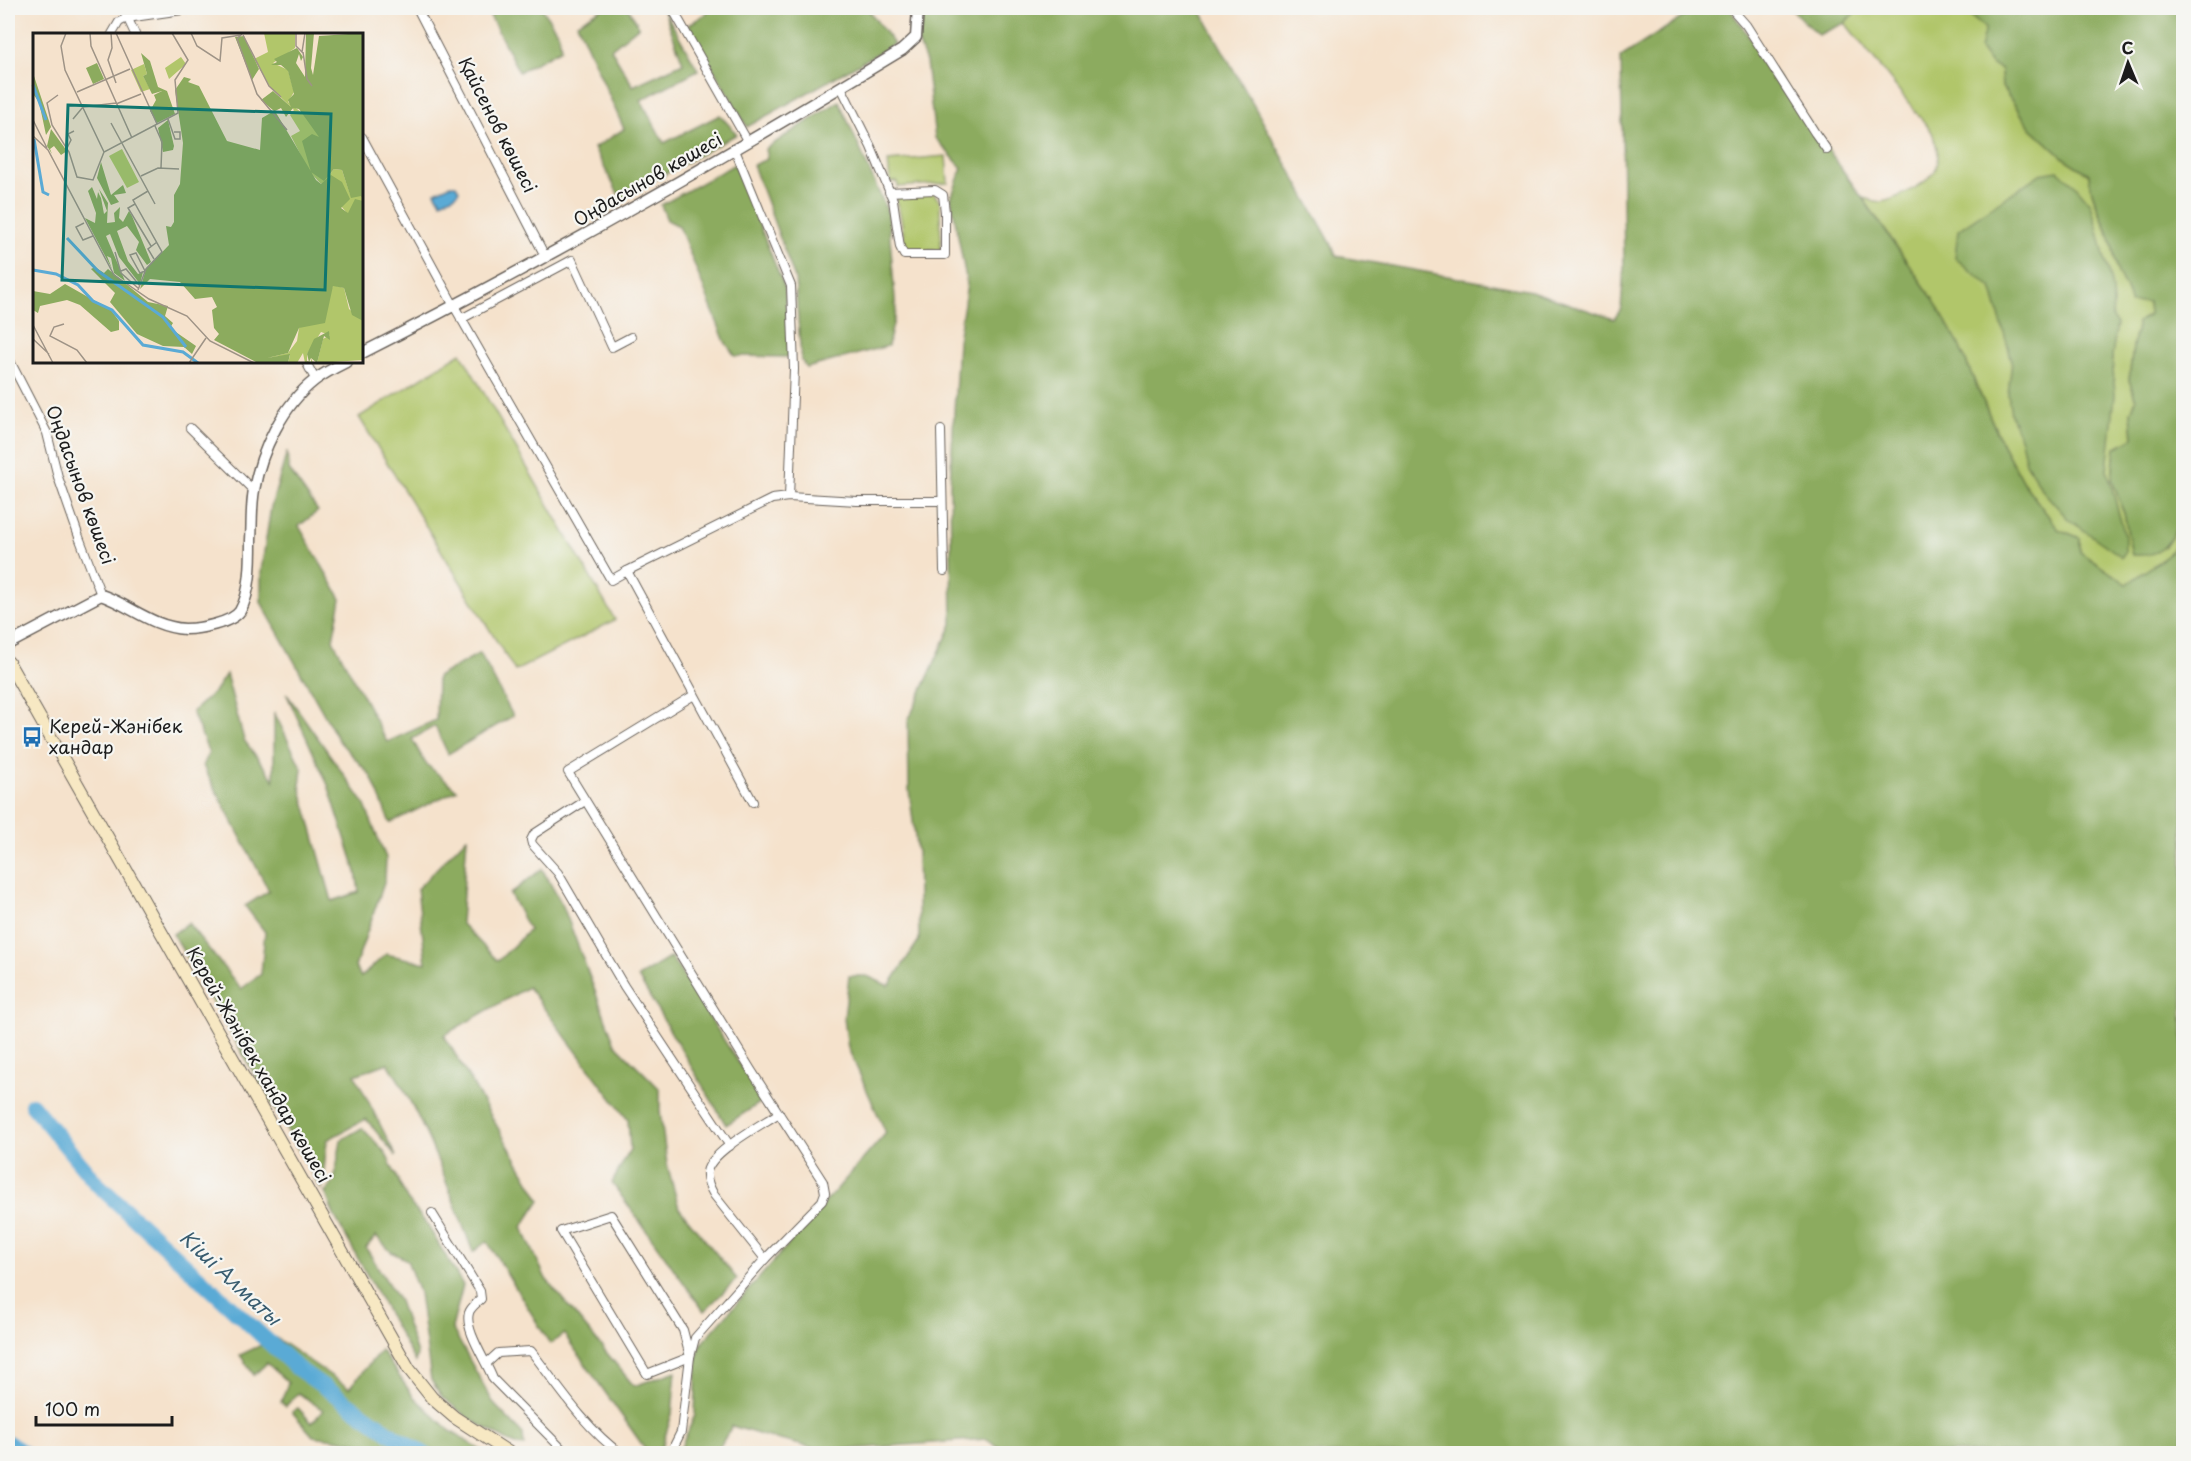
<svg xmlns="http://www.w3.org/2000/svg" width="2191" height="1461" viewBox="0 0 2191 1461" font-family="'Playpen Sans',sans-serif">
  <rect width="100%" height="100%" fill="#f6f6f2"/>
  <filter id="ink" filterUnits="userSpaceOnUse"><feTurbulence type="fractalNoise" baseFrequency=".0167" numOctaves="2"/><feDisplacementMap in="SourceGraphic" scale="12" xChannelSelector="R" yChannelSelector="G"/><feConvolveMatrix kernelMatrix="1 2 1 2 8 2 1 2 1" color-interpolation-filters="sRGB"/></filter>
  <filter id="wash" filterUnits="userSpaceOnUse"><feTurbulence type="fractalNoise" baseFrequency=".008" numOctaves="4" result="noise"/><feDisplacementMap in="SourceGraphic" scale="24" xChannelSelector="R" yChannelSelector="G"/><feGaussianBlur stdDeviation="1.35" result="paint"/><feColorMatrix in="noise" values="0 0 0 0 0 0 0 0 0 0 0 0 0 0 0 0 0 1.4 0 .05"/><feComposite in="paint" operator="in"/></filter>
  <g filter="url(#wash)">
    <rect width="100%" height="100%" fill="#f5e2cc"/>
    <!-- green -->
    <g fill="#b1c66a" stroke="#667143" stroke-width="1.5">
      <path d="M 1859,8 L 1960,8 L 1985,28 L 1991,64 L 2001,69 L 2002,87 L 2031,128 L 2066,160 L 2089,174 C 2090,198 2105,221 2112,245 C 2114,254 2115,263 2118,272 C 2122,283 2129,291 2130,303 L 2148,302 L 2149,315 L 2134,339 L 2129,380 L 2136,400 L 2131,412 L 2133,438 L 2115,448 L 2112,480 L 2124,513 L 2132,555 L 2165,547 L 2183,516 L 2183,534 L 2168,555 L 2127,585 L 2080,552 L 2080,538 L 2058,529 L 2022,481 L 2000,439 L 1958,343 L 1933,299 L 1863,198 C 1869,199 1875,202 1881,202 C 1895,200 1931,182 1936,169 C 1941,156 1936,145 1932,132 L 1845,23 Z"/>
      <polygon points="946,156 948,183 898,187 897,182 890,182 888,161"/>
      <path d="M 933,193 L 940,201 L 941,250 L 913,251 L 906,249 C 902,235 903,215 896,202 L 898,197 Z"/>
      <polygon points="461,353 615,620 515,671 359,417"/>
    </g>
    <!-- forest -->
    <g fill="#8cab5e" stroke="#54643d" stroke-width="1.5">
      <polygon points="486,8 542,8 559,35 561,49 519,72"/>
      <polygon points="603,8 628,8 639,26 611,49 633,86 683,63 663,8 698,70 641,100 664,143 720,115 737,134 621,199 594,148 624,129 577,23"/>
      <polygon points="709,8 867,8 894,44 747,127 688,25 706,14"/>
      <polygon points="918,8 1199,8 1331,243 1336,256 1531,291 1614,319 1621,309 1624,267 1621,57 1697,8 1729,8 1933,299 1958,343 2000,440 2022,481 2058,529 2080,538 2080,552 2127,584 2168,555 2183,534 2183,1453 1009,1454 987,1439 825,1451 768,1437 732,1426 716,1453 678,1454 695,1415 697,1357 701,1344 886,1133 848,1048 844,1018 849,976 867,976 889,986 919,940 917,853 909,790 908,721 952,624 950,484 958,341 967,284 951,198 962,168 935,138 926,62 916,37"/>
      <polygon points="1790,8 1859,8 1845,23 1818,35"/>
      <path d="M 1960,8 L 2183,8 L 2183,516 C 2169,541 2166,558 2132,555 L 2124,513 L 2112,480 L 2115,448 L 2133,438 L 2131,412 L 2136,400 L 2129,380 L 2134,339 L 2138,322 L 2149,315 L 2148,302 L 2130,303 C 2129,291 2122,283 2118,273 C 2115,263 2114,254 2112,245 C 2106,221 2090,198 2089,174 L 2066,160 L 2031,128 L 2002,87 L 2001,69 L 1991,64 L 1980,49 L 1985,28 Z"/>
      <polygon points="839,101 888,213 896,311 888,346 806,368 801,359 795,279 753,165 767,159 765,149"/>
      <polygon points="735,164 785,289 789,357 735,356 725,342 679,226 667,220 661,205"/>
      <polygon points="2058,171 2075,185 2091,204 2111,283 2113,303 2112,318 2117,324 2112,356 2115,395 2107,470 2125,536 2125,552 2122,557 2068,519 2043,491 2026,463 2021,440 2011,415 2008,394 2012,361 1991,287 1955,258 1958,230 2040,174"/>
      <polygon points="287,452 289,470 318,511 299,526 341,599 333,640 387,742 436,720 437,677 480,653 513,716 448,754 435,726 412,739 426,764 457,790 390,823 371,776 339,741 261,602 261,571 271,507"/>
      <path d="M 226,674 L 244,740 L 274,780 L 274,712 L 302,769 L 300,786 L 332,901 L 359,892 L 356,872 L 328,785 L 286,693 L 364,803 L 386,858 L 385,880 L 355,967 L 361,977 L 386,954 L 426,963 L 417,889 L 467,837 L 461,923 L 498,961 L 529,930 L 510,894 L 542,869 L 563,906 L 615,1044 L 660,1089 L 660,1111 L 667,1164 L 679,1208 L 737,1279 L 704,1311 L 612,1183 L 630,1149 L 628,1120 L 528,987 L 444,1035 L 540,1200 L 522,1227 L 546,1279 L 634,1386 L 676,1371 L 672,1414 L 660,1453 L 648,1453 L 564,1334 L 550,1344 L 487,1241 L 473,1252 C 448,1187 426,1122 388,1063 L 355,1075 L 396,1156 L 366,1119 L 327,1140 L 322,1190 L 173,934 L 188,923 L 241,989 L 261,974 L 265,932 L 245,906 L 269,891 L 203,766 L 209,753 L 192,712 L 214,692 Z"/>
      <polygon points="671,957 763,1101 726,1125 638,977"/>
      <polygon points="362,1128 385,1152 407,1199 428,1226 463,1285 452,1328 494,1404 523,1434 524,1446 515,1445 468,1418 442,1397 431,1380 419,1293 407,1260 391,1252 376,1236 366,1248 399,1301 417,1354 415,1362 334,1215 325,1192 334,1182 341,1140"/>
      <polygon points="276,1338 349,1388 381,1350 413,1396 449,1430 485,1453 376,1453 355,1442 313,1436 292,1412 298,1408 312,1423 323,1410 298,1393 286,1406 281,1402 288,1383 267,1363 254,1375 240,1355"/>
    </g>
    <!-- water -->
    <polygon fill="#5aaad5" stroke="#3b6378" stroke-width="1.5" points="450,185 456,185 459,190 456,195 441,202 435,192"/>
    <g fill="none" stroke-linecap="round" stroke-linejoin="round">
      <!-- river -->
      <g stroke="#5aaad5" stroke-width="16">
        <polyline points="32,1105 97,1184 297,1368 400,1440 424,1454"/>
        <polyline points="8,1443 25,1454"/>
      </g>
    </g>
  </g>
  <g filter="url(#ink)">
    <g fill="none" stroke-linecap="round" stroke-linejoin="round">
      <!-- minor casing -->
      <g stroke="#68615a" stroke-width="10">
        <g id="minor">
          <polyline points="123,8 135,34"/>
          <polyline points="417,8 546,258"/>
          <polyline points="672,8 748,142"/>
          <polyline points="1731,8 1746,25 1815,133 1827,150"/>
          <polyline points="112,34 119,22 127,18 196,8"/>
          <polyline points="841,87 871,147 893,200 900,247 904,255 945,255 945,212 943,195 935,190 889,192"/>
          <polyline points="362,137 454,306 611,580 627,571 753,802"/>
          <polyline points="735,150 791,286 794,369 789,497"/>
          <polyline points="461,319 572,260 612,347 631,337"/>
          <polyline points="8,357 47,433 58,477 79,537 101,595"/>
          <polyline points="306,362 315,379"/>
          <polyline points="190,428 254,491"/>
          <polyline points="941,430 944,571"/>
          <polyline points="627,571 772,499 789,497 857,501 941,501"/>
          <polyline points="585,801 534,834 531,840 532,844 558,873 624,986 730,1146"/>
          <path d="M 432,1213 L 480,1291 L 481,1299 C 477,1303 470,1308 469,1313 C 464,1330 487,1362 493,1379 L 567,1454"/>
          <polygon points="611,1215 683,1330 690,1357 647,1374 561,1231"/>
          <path d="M 765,1259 L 714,1195 C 710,1188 706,1180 707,1172 C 710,1152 761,1125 779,1113"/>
          <path d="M 487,1363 L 498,1353 L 531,1351 C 558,1386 584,1427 621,1454"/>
          <polyline points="670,1454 681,1432 690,1357 695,1338 765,1259 822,1201 825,1193 823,1182 751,1070 568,772 694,695"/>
        </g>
      </g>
      <!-- tertiary casing -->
      <g stroke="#68615a" stroke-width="13">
        <g id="tertiary">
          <path d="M 362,353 C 546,260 726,157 902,50 L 916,37 L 918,8"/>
          <path d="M 8,644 L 101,595 C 130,605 152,627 185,629 C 199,629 232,623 240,611 C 251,592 251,562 251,540 C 252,524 251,506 254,490 C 261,450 283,405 315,380 C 324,373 336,367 346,362"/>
        </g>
      </g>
      <!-- secondary casing -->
      <g stroke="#68615a" stroke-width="14">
        <polyline id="secondary" points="8,662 409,1369 432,1398 454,1417 511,1454"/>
      </g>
      <!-- minor -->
      <use href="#minor" stroke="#fff" stroke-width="8"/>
      <!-- tertiary -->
      <use href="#tertiary" stroke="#fff" stroke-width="10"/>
      <!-- secondary -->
      <use href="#secondary" stroke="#f7e8c3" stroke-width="12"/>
    </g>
  </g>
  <!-- icons -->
  <defs>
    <g id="bus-bare" transform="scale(1.62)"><path d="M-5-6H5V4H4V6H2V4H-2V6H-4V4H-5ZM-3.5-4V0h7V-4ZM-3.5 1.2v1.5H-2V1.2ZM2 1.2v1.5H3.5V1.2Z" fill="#1f6fb2" stroke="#f6f6f2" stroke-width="2.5" paint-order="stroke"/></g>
  </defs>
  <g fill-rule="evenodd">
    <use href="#bus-bare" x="32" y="737"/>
  </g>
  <g text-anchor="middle" stroke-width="4.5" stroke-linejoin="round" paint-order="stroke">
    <!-- street labels -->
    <g font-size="18" fill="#1c1c1c" stroke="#f6f6f2">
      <text transform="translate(497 125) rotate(63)" y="6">Қайсенов көшесі</text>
      <text transform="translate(648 180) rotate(-30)" y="6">Оңдасынов көшесі</text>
      <text transform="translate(80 485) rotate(70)" y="6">Оңдасынов көшесі</text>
      <text transform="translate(258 1065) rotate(60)" y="6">Керей-Жәнібек хандар көшесі</text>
    </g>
    <!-- poi labels -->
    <g font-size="18" fill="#1c1c1c" stroke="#f6f6f2" text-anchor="start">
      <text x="49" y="733">Керей-Жәнібек<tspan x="49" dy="21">хандар</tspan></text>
    </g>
    <!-- water labels -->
    <g font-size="20" font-style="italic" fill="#385c6f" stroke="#f6f6f2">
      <text transform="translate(230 1278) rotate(43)" y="7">Кіші Алматы</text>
    </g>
  </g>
  <!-- overview -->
  <g transform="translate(33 33)">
    <rect width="330" height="330" fill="#f5e2cc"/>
    <path d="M 231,0 L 262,0 L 262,15 L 240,30 L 255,37 L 261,59 L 255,69 L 273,83 L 285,101 L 292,117 L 289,133 L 296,142 L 301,136 L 309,137 L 317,161 L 329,162 L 330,168 L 323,168 L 315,181 L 307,172 L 311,154 L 293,148 L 288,151 L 276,138 L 258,103 L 267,98 L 257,82 L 261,77 L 237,54 L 221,26 L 235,19 ZM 148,24 L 153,31 L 136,46 L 132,35 ZM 111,31 L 114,41 L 110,43 L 117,56 L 108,59 L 98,37 ZM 89,116 L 106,149 L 94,155 L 76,123 ZM 300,252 L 311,255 L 316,276 L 330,288 L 330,327 L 284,330 L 290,306 L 297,302 L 288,299 L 274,321 L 274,328 L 278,329 L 278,325 L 280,330 L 272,330 L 270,320 L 264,330 L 255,330 L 257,322 L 233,325 L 255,320 L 264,308 L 266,295 L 293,275 Z" fill="#b1c66a"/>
    <path d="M 273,0 L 281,0 L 278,35 L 280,42 L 286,3 L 330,0 L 330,166 L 328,163 L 318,165 L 309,137 L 301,136 L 291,148 L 278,139 L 269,108 L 279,101 L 286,104 L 266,76 L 260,75 L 253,84 L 248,75 L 242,78 L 283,147 L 288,151 L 298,142 L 309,149 L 317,166 L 308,175 L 315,180 L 322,166 L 330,168 L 330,288 L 319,282 L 311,255 L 300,253 L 292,290 L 266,295 L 255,320 L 234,325 L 257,321 L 255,330 L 225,330 L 181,307 L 186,301 L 181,295 L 179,277 L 184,274 L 179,264 L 162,266 L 147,249 L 117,246 L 107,256 L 113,236 L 136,212 L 133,193 L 138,194 L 141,189 L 141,162 L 147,151 L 150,110 L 142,57 L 151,44 L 158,46 L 155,49 L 166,53 L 194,108 L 227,117 L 229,85 L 241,78 L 228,67 L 240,58 L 258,74 L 255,67 L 261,61 L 255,38 L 248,32 L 238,32 L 244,29 L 241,26 L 264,15 L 270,24 L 268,28 L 266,21 L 263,30 L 272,44 ZM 211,3 L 226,36 L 219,47 L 202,4 ZM 108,20 L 117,28 L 125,54 L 134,58 L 142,81 L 124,90 L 117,78 L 123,67 L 121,62 L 129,58 L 119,61 L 110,43 L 114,41 ZM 64,30 L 71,46 L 60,51 L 53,35 ZM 0,40 L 18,94 L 13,102 L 6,69 L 0,61 ZM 135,87 L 141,113 L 140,117 L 130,119 L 125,95 ZM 18,96 L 34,118 L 28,122 L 21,113 L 17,116 L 19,121 L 14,113 ZM 68,129 L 78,162 L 90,152 L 93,160 L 81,162 L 86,169 L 78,172 L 64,145 ZM 59,154 L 64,166 L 65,159 L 68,165 L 71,181 L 74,178 L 66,156 L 75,170 L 74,190 L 82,189 L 81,180 L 87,174 L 86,185 L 90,189 L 96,178 L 99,183 L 118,229 L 114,232 L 103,217 L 106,209 L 94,193 L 84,198 L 95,228 L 105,241 L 110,239 L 107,251 L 86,224 L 77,201 L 73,203 L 92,248 L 81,240 L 78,225 L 74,223 L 79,236 L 52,185 L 62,190 L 63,180 L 55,158 ZM 62,234 L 71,240 L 75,236 L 115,269 L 135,273 L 132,283 L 140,290 L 137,295 L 163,313 L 159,321 L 151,314 L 130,313 L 104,301 L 77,269 L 82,260 L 58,236 ZM 32,251 L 78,277 L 86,288 L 86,297 L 78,299 L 47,272 L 34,267 L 7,273 L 5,280 L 0,277 L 0,258 L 17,261 ZM 296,298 L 297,307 L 291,303 L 284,330 L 278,325 L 276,329 L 274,321 L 281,306 Z" fill="#8cab5e"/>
    <path fill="none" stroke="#5aaad5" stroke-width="3" d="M 0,52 L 13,87M 1,106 L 10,159 L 16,162M 34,205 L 65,238 L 130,284 L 153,314M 0,237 L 23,241 L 45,252 L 60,268 L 79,277 L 110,312 L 150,319 L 165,330"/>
    <path fill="none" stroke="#9e9386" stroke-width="1.5" d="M 33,0 L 28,13 L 32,37 L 71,119M 57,0 L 58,13 L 99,105M 78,0 L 79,15 L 75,27 L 83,50M 83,0 L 124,91M 158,0 L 164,13 L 187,28 L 189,5 L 208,2M 263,0 L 263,13 L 269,19 L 272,0M 209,1 L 204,6 L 224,61 L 254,97M 210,2 L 236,53 L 248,64M 270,19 L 274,46 L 279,53M 44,59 L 97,36M 25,62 L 14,70 L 19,92 L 36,119 L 44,144 L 60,147 L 71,119 L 145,80 L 142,47 L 155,27 L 139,0M 83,71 L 108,61M 40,86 L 50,74 L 83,70M 135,86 L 142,106 L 147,106 L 147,99 L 141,99M 0,87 L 14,115M 78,90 L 122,171M 122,93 L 129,109 L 128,135M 0,103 L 15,117 L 81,242 L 116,266 L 154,283 L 177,308 L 221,330M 34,115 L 38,107 L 35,101 L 41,98M 108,143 L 125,135 L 146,136M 102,171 L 95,175 L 118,213M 51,190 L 43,194 L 50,207 L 60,203M 82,219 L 88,240 L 105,255M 103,220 L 112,238 L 107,240 L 97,222 ZM 121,226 L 115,216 L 124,209M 88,238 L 93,236 L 107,253M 105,257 L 113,236 L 129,219 L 100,167 L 115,158M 31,291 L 21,294 L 17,303 L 44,317 L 54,330M 0,292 L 20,330M 0,306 L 16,321M 156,330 L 173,305"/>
    <path fill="#0f766e" fill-opacity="0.15" stroke="#0f766e" stroke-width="3" d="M 35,72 L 298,81 L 292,257 L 29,247 Z"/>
    <rect width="330" height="330" fill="none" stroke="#1c1c1c" stroke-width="3"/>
  </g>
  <!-- margin -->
  <rect width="2191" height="1461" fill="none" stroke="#f6f6f2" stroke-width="30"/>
  <!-- north arrow -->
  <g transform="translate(2128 63) rotate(358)" stroke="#f6f6f2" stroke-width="4.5" paint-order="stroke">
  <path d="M0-4.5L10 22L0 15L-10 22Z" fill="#1c1c1c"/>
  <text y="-9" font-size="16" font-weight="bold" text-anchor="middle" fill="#1c1c1c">С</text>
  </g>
  <!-- scale -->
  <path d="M36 1416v9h136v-9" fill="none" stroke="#1c1c1c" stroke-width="3"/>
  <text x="45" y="1416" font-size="18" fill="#1c1c1c" stroke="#f6f6f2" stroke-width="4.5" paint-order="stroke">100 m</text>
</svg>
